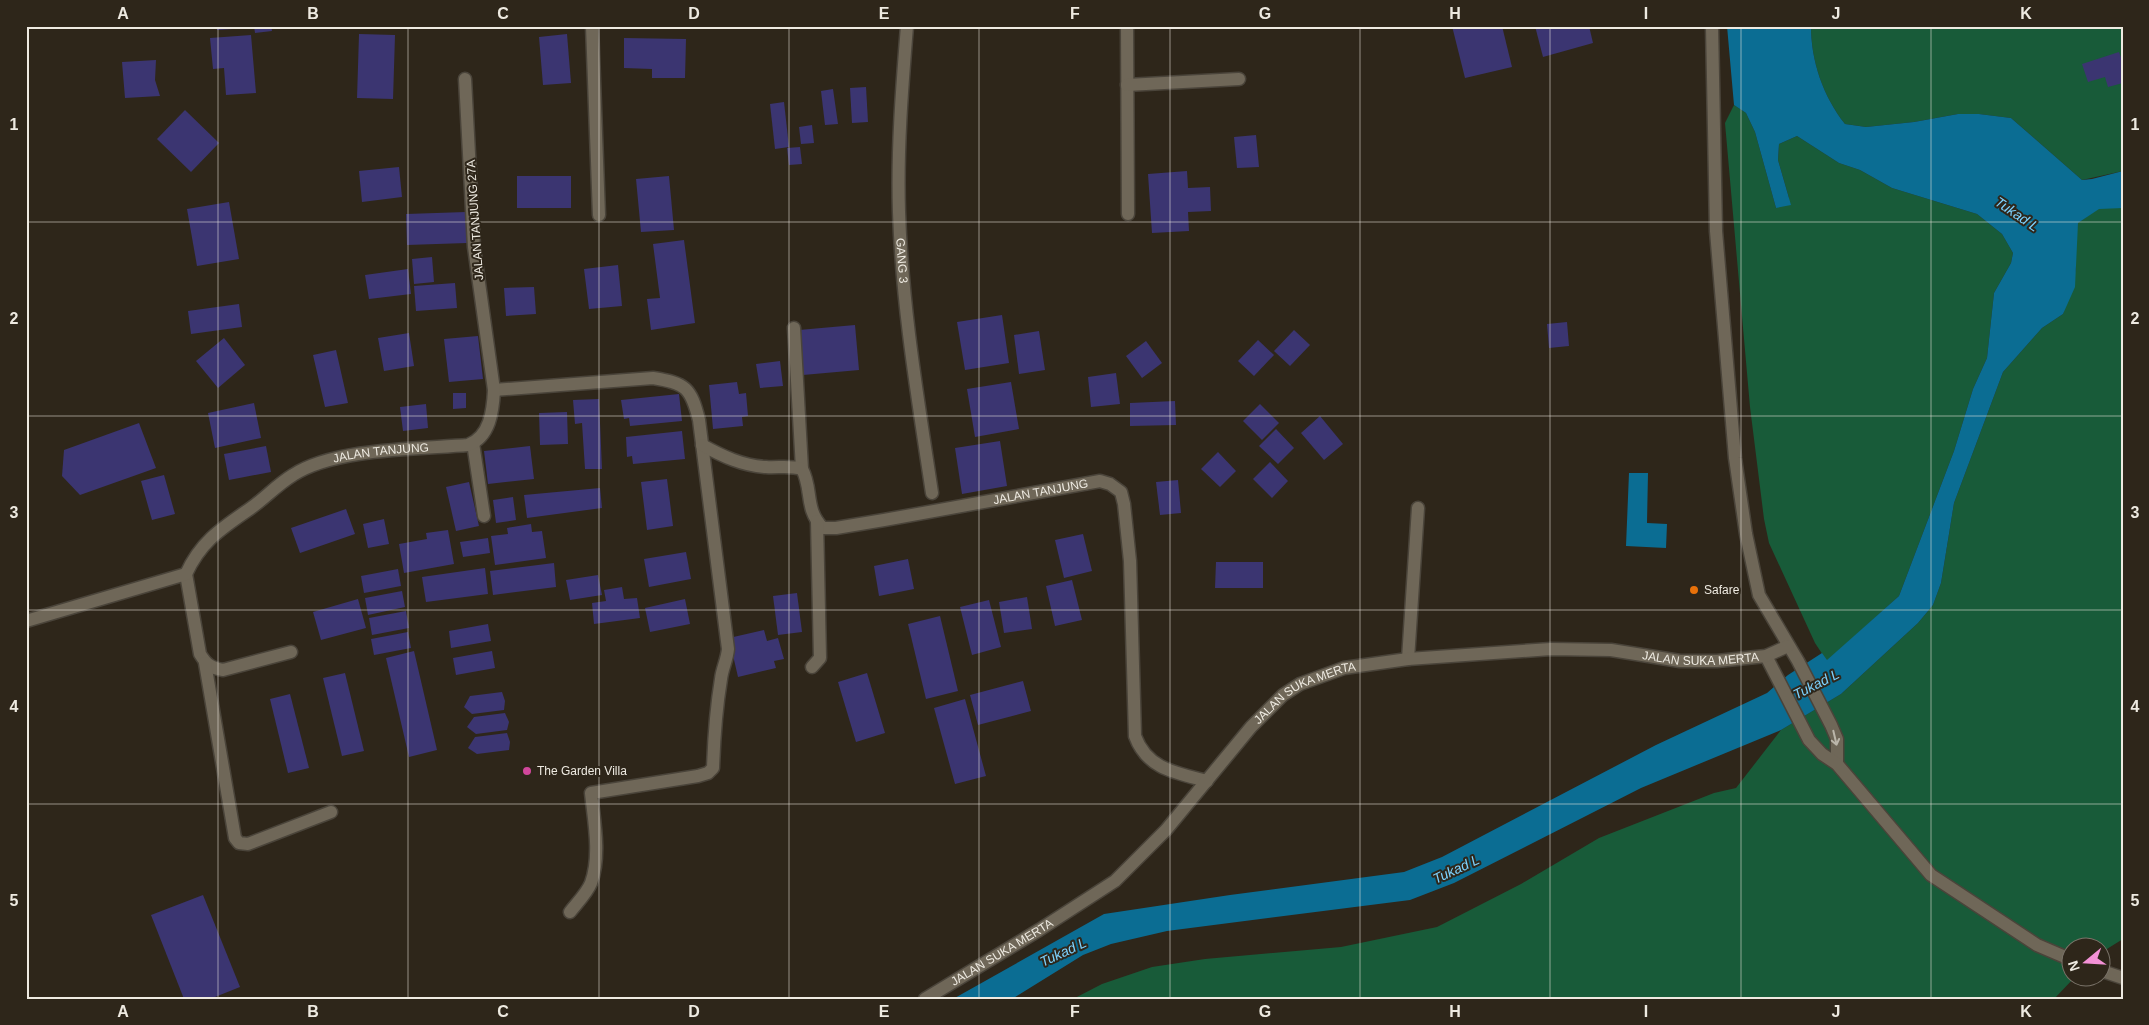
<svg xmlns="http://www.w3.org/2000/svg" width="2149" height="1025" viewBox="0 0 2149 1025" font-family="Arial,sans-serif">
  <rect width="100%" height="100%" fill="#2e261a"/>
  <!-- green -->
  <g fill="#185b39">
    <path d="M 1811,26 L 2123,26 L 2123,171 L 2082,180 L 2011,118 L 1979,114 L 1958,114 L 1914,122 L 1866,127 L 1845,124 C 1823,96 1811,61 1811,26 Z"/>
    <polygon points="1734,105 1746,113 1755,132 1776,208 1789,198 1778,160 1779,144 1797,136 1839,163 1860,170 1892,188 1977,214 2002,234 2013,253 2011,263 1994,293 1987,358 1973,389 1954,451 1899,596 1827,661 1815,643 1769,543 1764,519 1750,407 1725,123"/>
    <polygon points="2099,208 2123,208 2123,939 2102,952 2102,948 2072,948 2072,978 2074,978 2054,999 1073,999 1102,984 1152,967 1205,959 1341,947 1437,927 1521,884 1599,838 1714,793 1736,788 1781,730 1841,694 1918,623 1933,605 1941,583 1954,503 2003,372 2042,328 2063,314 2076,269 2075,240 2078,223"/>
  </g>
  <!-- water -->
  <g fill="#0b6d93">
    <path d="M 1727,26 L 1811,26 C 1811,61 1823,96 1845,124 L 1866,127 L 1914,122 L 1958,114 L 1979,114 L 2011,118 L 2082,180 L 2092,179 L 2123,171 L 2123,208 L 2099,209 L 2078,223 L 2075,287 L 2063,314 L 2042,328 L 2003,372 L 1954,503 L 1941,583 L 1933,605 L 1918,623 L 1841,694 L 1781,730 L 1641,788 L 1454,883 L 1410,900 L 1167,931 L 1111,944 L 1083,955 L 1012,999 L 953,999 L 1104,914 L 1230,895 L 1404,872 L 1442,857 L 1656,745 L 1767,693 L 1788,675 L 1822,653 L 1827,660 L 1899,596 L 1954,451 L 1973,389 L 1987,358 L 1994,293 L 2011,263 L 2013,253 L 2002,234 L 1977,214 L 1892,188 L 1860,170 L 1839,163 L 1797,136 L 1779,144 L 1778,160 L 1791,205 L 1776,208 L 1755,132 L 1746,113 L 1734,105 Z"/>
    <polygon points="1629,473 1648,473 1647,523 1667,524 1666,548 1626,546"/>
  </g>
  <!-- building -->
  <g fill="#3b3571">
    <polygon points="217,26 249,26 249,28 217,30"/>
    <polygon points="254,26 271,26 272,31 255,33"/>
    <polygon points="1452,26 1502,26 1512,67 1465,78"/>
    <polygon points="1535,26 1589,26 1593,43 1543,57"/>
    <polygon points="359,34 395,35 393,99 357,98"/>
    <polygon points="567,34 571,83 543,85 539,37"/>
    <polygon points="251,35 256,93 226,95 224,68 213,69 210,38"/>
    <polygon points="624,38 686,39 685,78 652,78 652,69 624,68"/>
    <polygon points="2119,52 2123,63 2123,83 2108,87 2105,77 2088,82 2082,64"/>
    <polygon points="156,60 155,80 160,96 125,98 122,62"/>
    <polygon points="866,87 868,122 852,123 850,88"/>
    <polygon points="833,89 838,124 825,125 821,91"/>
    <polygon points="784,102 789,147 775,149 770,104"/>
    <polygon points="185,110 219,143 191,172 157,139"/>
    <polygon points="812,125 814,143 801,144 799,127"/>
    <polygon points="1256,135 1259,167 1237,168 1234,137"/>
    <polygon points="800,147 802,164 789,165 787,148"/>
    <polygon points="399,167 402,197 362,202 359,171"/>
    <polygon points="1187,171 1188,188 1210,187 1211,211 1188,212 1189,231 1152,233 1148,174"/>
    <rect x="517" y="176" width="54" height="32"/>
    <polygon points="669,176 674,230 641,232 636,179"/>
    <polygon points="229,202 239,259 197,266 187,209"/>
    <polygon points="466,212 467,243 407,245 406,214"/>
    <polygon points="684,240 695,323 651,330 647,299 660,298 653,244"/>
    <polygon points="432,257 434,282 414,284 412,259"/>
    <polygon points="618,265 622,306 589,309 584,269"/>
    <polygon points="408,269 411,294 369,299 365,275"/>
    <polygon points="455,283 457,308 416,311 414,286"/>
    <polygon points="534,287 536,314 506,316 504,288"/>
    <polygon points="239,304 242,327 191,334 188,311"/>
    <polygon points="1002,315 1009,363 965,370 957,322"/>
    <polygon points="1567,322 1569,346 1549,348 1547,324"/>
    <polygon points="855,325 859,370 803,375 799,330"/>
    <polygon points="1294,330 1310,345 1290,366 1274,351"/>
    <polygon points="1039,331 1045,370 1019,374 1014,335"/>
    <polygon points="409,333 414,366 384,371 378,338"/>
    <polygon points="478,336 483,379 449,382 444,339"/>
    <polygon points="224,338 245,365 218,388 196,361"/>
    <polygon points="1258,340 1274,355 1254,376 1238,361"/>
    <polygon points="1146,341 1162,363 1142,378 1126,356"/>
    <polygon points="336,350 348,403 325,407 313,355"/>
    <polygon points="780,361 783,386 760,388 756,364"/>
    <polygon points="1116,373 1120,404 1091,407 1088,377"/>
    <polygon points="737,382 739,394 746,393 748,416 742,417 743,426 713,429 709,385"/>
    <polygon points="1011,382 1019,429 975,437 967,389"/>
    <polygon points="453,393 466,393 466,408 453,409"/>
    <polygon points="679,394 682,421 630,426 629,418 624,419 621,400"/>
    <polygon points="599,399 602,469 585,469 582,423 575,424 573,400"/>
    <polygon points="1175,401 1176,425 1130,426 1130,403"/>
    <polygon points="254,403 261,438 215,448 208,413"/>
    <polygon points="426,404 428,428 403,431 400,407"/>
    <polygon points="1260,404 1279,423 1262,440 1243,421"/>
    <polygon points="567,412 568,444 540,445 539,413"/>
    <polygon points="1320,416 1343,444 1324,460 1301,433"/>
    <polygon points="139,423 156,468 80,495 62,476 64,450"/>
    <polygon points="1276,429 1294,448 1278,464 1259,446"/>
    <polygon points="682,431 685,459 633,464 632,456 627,457 626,437"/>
    <polygon points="1000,441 1007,486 962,494 955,448"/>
    <polygon points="266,446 271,472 229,480 224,454"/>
    <polygon points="530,446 534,479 488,484 484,451"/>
    <polygon points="1218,452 1236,471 1220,487 1201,469"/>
    <polygon points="1270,462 1288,481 1272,498 1253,479"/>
    <polygon points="164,475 175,514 152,520 141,481"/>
    <polygon points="667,479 673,526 647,530 641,482"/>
    <polygon points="1178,480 1181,513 1160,515 1156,482"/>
    <polygon points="469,482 479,526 456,531 446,487"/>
    <polygon points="600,488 602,508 527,518 524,495"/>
    <polygon points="513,497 516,520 496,523 493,500"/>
    <polygon points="346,509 355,534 300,553 291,528"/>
    <polygon points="384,519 389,544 368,548 363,524"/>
    <polygon points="531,524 532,532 542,531 546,558 495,565 491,536 508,534 507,528"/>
    <polygon points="448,530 454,564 404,573 399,544 427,539 426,533"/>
    <polygon points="1083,534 1092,571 1064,578 1055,540"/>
    <polygon points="488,538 490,553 463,557 460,542"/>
    <polygon points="686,552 691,579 649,587 644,559"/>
    <polygon points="908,559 914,589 879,596 874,566"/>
    <polygon points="1216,562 1263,562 1263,588 1215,588"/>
    <polygon points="554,563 556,587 493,595 490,571"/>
    <polygon points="485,568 488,594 426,602 422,577"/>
    <polygon points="398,569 401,586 364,593 361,576"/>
    <polygon points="598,575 602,595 570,600 566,580"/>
    <polygon points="1072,580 1082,620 1055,626 1046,586"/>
    <polygon points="622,587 624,599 637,598 640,618 594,624 592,603 606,601 604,590"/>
    <polygon points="402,591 405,607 368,615 365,598"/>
    <polygon points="797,593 802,632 778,635 773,596"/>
    <polygon points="1027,597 1032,629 1004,633 999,602"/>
    <polygon points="358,599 366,628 321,640 313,612"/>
    <polygon points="685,599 690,624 650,632 645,608"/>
    <polygon points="989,600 1001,647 972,655 960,607"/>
    <polygon points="406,611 409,628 372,635 369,618"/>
    <polygon points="940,616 958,691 926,699 908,624"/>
    <polygon points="488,624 491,641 451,648 449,631"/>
    <polygon points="764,630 767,641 778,638 784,659 774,661 776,668 738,677 729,638"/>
    <polygon points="408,632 411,648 374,655 371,639"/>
    <polygon points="414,651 437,750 409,757 386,658"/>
    <polygon points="492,651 495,668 456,675 453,658"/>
    <polygon points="345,673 364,751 342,756 323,678"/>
    <polygon points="867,673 885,733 856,742 838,682"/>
    <polygon points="1023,681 1031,711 978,725 970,695"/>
    <polygon points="502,692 505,701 504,710 472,714 464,707 470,696"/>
    <polygon points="290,694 309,768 288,773 270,699"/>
    <polygon points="965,699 986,776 955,784 934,708"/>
    <polygon points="505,713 509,722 507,730 476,734 467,727 474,717"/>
    <polygon points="507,733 510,742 509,750 477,754 468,748 475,737"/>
    <polygon points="203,895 240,987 210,999 184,999 151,915"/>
  </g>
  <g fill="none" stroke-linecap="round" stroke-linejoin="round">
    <!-- minor casing -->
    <g stroke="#4a443a" stroke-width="15">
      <g id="minor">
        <polyline points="592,26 599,215"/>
        <path id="s1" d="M 907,26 C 902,88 897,150 899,212 C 902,306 918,400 932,493"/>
        <polyline points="1127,26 1128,214"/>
        <polyline points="1712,26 1716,231 1735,458 1746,534 1759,595 1798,661 1831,725 1837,739 1837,764"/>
        <polyline points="1127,85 1239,79"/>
        <polyline points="794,328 802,469"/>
        <path d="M 494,390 L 653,378 C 686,383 691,388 699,420 L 728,649 C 727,660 722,669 721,679 C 716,709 714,739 713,768 L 708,773 L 698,776 L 591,793 C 594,821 601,855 591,883 C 587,893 577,903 570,912"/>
        <polyline points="473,443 484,516"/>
        <path id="s2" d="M 702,445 C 722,456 743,466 766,467 C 778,468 789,465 802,469 C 813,489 804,509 823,528 L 836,528 L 884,520 L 1100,481 L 1110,484 L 1121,492 L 1124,504 L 1130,561 L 1135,736 C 1147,769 1176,773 1207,781"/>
        <path d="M 186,574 L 200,654 C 206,664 211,668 223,670 L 291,652"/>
        <path id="s3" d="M 26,621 L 186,574 C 201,541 222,528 251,508 C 265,498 278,484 293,475 C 334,448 419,449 468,445 C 490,437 493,411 494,390 L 474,247 L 465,79"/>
        <polyline points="1766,656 1809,740 1822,754 1837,764 1931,875 2037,945 2072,960"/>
        <polyline points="1408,659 1418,508"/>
        <polyline points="205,663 235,838 239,843 248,844 331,812"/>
        <polyline points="812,667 820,658 817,521"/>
        <polyline points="2102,971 2123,978"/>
        <path id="s4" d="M 925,999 L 1039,930 L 1115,881 L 1166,830 L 1251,727 L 1283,695 L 1300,684 L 1344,668 L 1408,659 L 1551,649 L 1611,650 L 1680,661 L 1717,661 L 1766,656 L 1788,646"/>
      </g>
    </g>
    <!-- minor -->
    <use href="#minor" stroke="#6f6758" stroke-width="12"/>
  </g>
  <!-- one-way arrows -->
  <defs><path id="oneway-shaft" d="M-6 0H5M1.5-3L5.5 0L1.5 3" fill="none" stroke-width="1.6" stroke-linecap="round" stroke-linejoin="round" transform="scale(1.25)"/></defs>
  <use stroke="#bbb6aa" href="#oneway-shaft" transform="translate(1835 738) rotate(77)"/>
  <!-- grid -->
  <path fill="none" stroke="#eeeae1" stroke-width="1" stroke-opacity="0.55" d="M 218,26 L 218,999M 408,26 L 408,999M 599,26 L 599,999M 789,26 L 789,999M 979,26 L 979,999M 1170,26 L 1170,999M 1360,26 L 1360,999M 1550,26 L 1550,999M 1741,26 L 1741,999M 1931,26 L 1931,999M 26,222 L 2123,222M 26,416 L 2123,416M 26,610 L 2123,610M 26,804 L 2123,804"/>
  <!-- markers -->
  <circle fill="#e8710a" stroke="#2e261a" stroke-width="2" cx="1694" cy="590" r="5"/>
  <circle fill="#d1479c" stroke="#2e261a" stroke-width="2" cx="527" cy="771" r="5"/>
  <g text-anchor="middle" stroke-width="4" stroke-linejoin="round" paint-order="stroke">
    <!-- street labels -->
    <g font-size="12" fill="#eeeae1" stroke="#2e261a">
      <text transform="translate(475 220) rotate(-94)" y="4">JALAN TANJUNG 27A</text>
      <text dy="4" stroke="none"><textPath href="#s1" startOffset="235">GANG 3</textPath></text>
      <text dy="4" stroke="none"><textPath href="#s3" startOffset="406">JALAN TANJUNG</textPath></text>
      <text dy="4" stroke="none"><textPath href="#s2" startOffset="389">JALAN TANJUNG</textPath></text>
      <text dy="4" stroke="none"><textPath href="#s4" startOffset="900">JALAN SUKA MERTA</textPath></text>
      <text dy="4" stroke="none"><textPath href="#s4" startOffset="495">JALAN SUKA MERTA</textPath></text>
      <text dy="4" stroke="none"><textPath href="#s4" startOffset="90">JALAN SUKA MERTA</textPath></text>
    </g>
    <!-- poi labels -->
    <g font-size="12" fill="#eeeae1" stroke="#2e261a" text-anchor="start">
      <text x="1704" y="594">Safare</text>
      <text x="537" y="775">The Garden Villa</text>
    </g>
    <!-- water labels -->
    <g font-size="14" font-style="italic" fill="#7dd3ff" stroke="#2e261a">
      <text transform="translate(2017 214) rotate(34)" y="5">Tukad L</text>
      <text transform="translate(1816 684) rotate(-27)" y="5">Tukad L</text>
      <text transform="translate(1456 869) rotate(-25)" y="5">Tukad L</text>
      <text transform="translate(1063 952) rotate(-25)" y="5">Tukad L</text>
    </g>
  </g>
  <!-- border -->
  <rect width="2149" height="1025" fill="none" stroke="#2e261a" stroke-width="55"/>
  <!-- north arrow -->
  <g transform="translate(2086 962) rotate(252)"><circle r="24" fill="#2e261a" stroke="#7b746a"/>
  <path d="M0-4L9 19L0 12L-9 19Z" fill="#f391d6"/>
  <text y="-8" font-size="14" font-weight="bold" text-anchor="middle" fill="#eeeae1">N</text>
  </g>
  <rect x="28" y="28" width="2094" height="970" fill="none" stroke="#eeeae1" stroke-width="2"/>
  <g font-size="16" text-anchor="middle" font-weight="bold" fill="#eeeae1">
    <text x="123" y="19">A</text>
    <text x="313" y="19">B</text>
    <text x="503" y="19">C</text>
    <text x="694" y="19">D</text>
    <text x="884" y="19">E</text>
    <text x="1075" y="19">F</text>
    <text x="1265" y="19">G</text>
    <text x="1455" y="19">H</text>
    <text x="1646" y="19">I</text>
    <text x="1836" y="19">J</text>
    <text x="2026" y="19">K</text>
    <text x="14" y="130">1</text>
    <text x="2135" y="130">1</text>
    <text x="14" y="324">2</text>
    <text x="2135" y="324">2</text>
    <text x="14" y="518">3</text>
    <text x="2135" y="518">3</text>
    <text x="14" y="712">4</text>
    <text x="2135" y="712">4</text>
    <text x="14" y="906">5</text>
    <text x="2135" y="906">5</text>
    <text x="123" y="1017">A</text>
    <text x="313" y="1017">B</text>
    <text x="503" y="1017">C</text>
    <text x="694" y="1017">D</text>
    <text x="884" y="1017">E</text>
    <text x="1075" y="1017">F</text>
    <text x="1265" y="1017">G</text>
    <text x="1455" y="1017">H</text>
    <text x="1646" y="1017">I</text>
    <text x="1836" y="1017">J</text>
    <text x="2026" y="1017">K</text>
  </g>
</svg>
